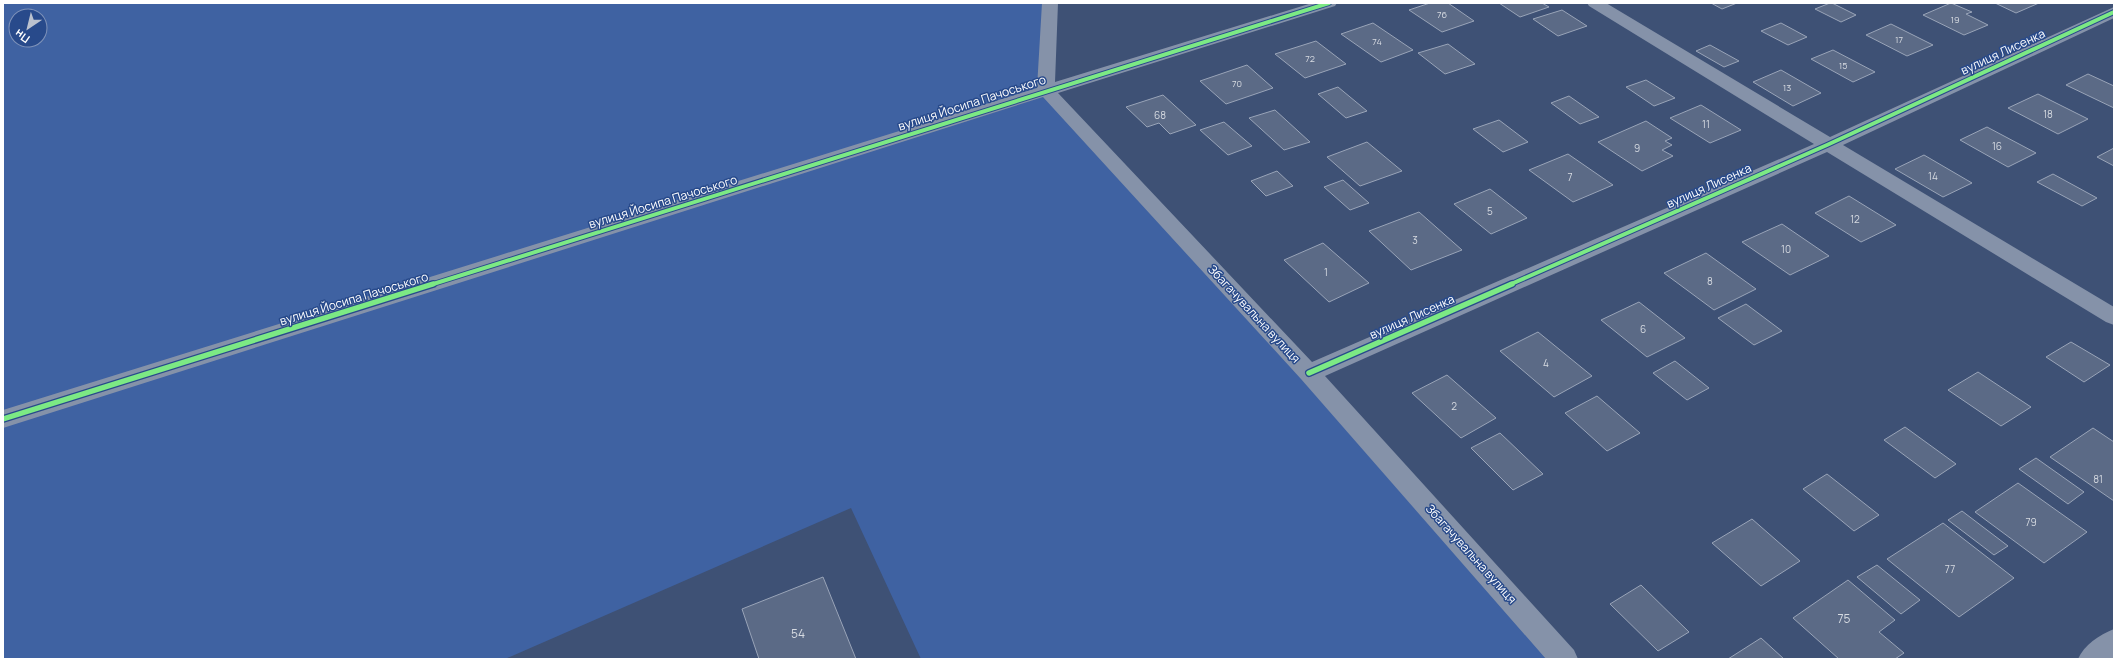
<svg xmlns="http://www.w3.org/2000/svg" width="2117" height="662" viewBox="0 0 2117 662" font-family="Manrope,sans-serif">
  <rect width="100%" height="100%" fill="#3e5175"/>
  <!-- green -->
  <path fill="#3f62a2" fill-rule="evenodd" d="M 3,3 L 1050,3 L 1046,90 L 1564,659 L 921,659 L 851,508 L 505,659 L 3,659 ZM 16,16 L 40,16 L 40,40 L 16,40 Z"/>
  <!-- building -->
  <g fill="#5b6a86" stroke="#99a4b8">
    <polygon points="1430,3 1448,3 1474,21 1442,32 1409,10"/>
    <polygon points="1499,3 1542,3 1549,7 1520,17"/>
    <polygon points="1711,3 1737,3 1722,9"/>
    <polygon points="1830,3 1832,3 1856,15 1841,22 1815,9"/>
    <polygon points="1951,3 1972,12 1966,14 1988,25 1964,35 1923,15"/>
    <polygon points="1995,3 2039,3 2016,13"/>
    <polygon points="1562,10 1587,26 1558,36 1533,19"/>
    <polygon points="1373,23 1413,50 1381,62 1341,34"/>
    <polygon points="1781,23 1807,37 1788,45 1761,31"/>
    <polygon points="1891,24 1933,45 1907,56 1866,35"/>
    <polygon points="1316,41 1346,64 1305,78 1275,54"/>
    <polygon points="1448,44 1475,64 1445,74 1418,53"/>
    <polygon points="1710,45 1739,61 1724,67 1696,51"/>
    <polygon points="1833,50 1875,72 1853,82 1811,59"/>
    <polygon points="1247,65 1273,88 1226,104 1200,81"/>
    <polygon points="1781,70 1821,93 1793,106 1753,82"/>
    <polygon points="2088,74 2114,86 2114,108 2066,85"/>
    <polygon points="1646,80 1675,98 1654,106 1626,87"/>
    <polygon points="1338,87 1367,111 1346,118 1318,94"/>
    <polygon points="2038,94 2088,119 2058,134 2008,108"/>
    <polygon points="1163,95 1196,125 1170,134 1159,123 1147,127 1126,107"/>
    <polygon points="1569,96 1599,117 1580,124 1551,103"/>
    <polygon points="1701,105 1741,130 1710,143 1670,118"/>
    <polygon points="1275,110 1310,142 1284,150 1249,118"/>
    <polygon points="1499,120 1528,142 1503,152 1473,129"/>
    <polygon points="1646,121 1672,138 1665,141 1672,145 1662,150 1673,156 1642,171 1598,142"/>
    <polygon points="1224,122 1252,146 1228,155 1200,130"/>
    <polygon points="1987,127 2036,153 2008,167 1960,140"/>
    <polygon points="1367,142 1402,171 1360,186 1327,157"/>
    <polygon points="2114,148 2114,166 2097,157"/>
    <polygon points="1568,154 1613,185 1573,202 1529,170"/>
    <polygon points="1924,155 1972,183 1943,197 1895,169"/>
    <polygon points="1277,171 1293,186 1266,196 1251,181"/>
    <polygon points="2053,174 2097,198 2082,206 2037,182"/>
    <polygon points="1343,180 1369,203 1350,210 1324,187"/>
    <polygon points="1490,189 1527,218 1491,234 1454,204"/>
    <polygon points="1849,196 1896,225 1861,242 1815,213"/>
    <polygon points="1419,212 1462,250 1411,270 1369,231"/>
    <polygon points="1782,224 1829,256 1790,275 1742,242"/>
    <polygon points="1323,243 1369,283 1329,302 1284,260"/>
    <polygon points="1706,253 1756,289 1714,310 1664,273"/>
    <polygon points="1639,302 1685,338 1647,357 1601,320"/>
    <polygon points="1746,304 1782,331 1754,345 1718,318"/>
    <polygon points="1538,332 1592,376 1554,397 1500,351"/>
    <polygon points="2071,342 2110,365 2084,382 2046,357"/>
    <polygon points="1675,361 1709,388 1687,400 1653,373"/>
    <polygon points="1978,372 2031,407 2001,426 1948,390"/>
    <polygon points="1447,375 1496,418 1461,438 1412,393"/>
    <polygon points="1597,396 1640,433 1607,451 1565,413"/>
    <polygon points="1905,427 1956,464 1935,478 1884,440"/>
    <polygon points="2093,428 2114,442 2114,501 2050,457"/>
    <polygon points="1500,433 1543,474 1513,490 1471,448"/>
    <polygon points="2036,458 2084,492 2068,504 2019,469"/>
    <polygon points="1827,474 1879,515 1854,531 1803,489"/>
    <polygon points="2018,483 2087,532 2044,563 1975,512"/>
    <polygon points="1962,511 2008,546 1994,555 1948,520"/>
    <polygon points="1752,519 1800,561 1761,586 1712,543"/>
    <polygon points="1943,523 2014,578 1959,617 1887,559"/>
    <polygon points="1877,565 1920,600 1901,614 1857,577"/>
    <polygon points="823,577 856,659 759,659 742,609"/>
    <polygon points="1848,580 1895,620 1879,632 1904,653 1895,659 1839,659 1793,618"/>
    <polygon points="1641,585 1689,632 1658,651 1610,604"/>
    <polygon points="1761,638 1784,659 1728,659"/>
  </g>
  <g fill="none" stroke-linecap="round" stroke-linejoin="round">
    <!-- minor -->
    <g fill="#8592a9" fill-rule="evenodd">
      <polygon points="1042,3 1058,3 1055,82 1312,3 1337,3 1335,6 1058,93 1312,362 1814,144 1589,6 1587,3 1606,3 1830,137 2114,7 2114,18 1843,145 2114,307 2114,325 2106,322 1827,152 1325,376 1574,650 1578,659 1546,659 1301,379 1043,97 3,428 3,410 1037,88"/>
      <path d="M 2114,629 L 2114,659 L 2078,659 C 2084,645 2099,635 2114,629 Z"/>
    </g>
    <!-- cycleway-far1 casing -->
    <g stroke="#284a8b" stroke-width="6">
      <g id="cycleway-far1">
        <polyline points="430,285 1329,3"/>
        <polyline points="1509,285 1827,145 2114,12"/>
      </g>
    </g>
    <!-- cycleway casing -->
    <g stroke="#284a8b" stroke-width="8">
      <g id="cycleway">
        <polyline points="1309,373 1512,284"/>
        <polyline points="3,419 433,284"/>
      </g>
    </g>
    <!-- cycleway-far1 -->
    <use href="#cycleway-far1" stroke="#7ce984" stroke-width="4"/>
    <!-- cycleway -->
    <use href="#cycleway" stroke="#7ce984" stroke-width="5.5"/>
  </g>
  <g text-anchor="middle" stroke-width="3" stroke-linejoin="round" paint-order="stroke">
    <!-- far-number labels -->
    <g font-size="9" fill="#d6dae1">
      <text x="1442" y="18">76</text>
      <text x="1955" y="23">19</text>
      <text x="1899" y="43">17</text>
      <text x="1377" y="45">74</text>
      <text x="1310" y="62">72</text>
      <text x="1843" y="69">15</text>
      <text x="1237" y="87">70</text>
      <text x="1787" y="91">13</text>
    </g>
    <!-- number labels -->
    <g font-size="10" fill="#d6dae1">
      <text x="2048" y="118">18</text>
      <text x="1160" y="119">68</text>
      <text x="1706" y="128">11</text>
      <text x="1997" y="150">16</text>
      <text x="1637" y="152">9</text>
      <text x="1933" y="180">14</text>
      <text x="1570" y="181">7</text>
      <text x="1490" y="215">5</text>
      <text x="1855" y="223">12</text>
      <text x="1415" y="244">3</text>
      <text x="1786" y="253">10</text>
      <text x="1326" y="276">1</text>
      <text x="1710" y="285">8</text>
      <text x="1643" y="333">6</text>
      <text x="1546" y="367">4</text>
      <text x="1454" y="410">2</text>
      <text x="2098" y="483">81</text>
      <text x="2031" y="526">79</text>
      <text x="1950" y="573">77</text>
    </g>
    <!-- street labels -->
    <g font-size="12" fill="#fff" stroke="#284a8b">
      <text transform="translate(2003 52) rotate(-25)" y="4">вулиця Лисенка</text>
      <text transform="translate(972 103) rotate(-18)" y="4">вулиця Йосипа Пачоського</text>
      <text transform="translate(1709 186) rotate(-24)" y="4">вулиця Лисенка</text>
      <text transform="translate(663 202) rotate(-17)" y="4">вулиця Йосипа Пачоського</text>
      <text transform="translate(354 299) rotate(-17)" y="4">вулиця Йосипа Пачоського</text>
      <text transform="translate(1254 314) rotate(47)" y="4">Збагачувальна вулиця</text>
      <text transform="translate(1412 317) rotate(-24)" y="4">вулиця Лисенка</text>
      <text transform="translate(1471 554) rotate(48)" y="4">Збагачувальна вулиця</text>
    </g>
    <!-- near-number labels -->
    <g font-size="12" fill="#d6dae1">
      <text x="1844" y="623">75</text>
      <text x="798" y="638">54</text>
    </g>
  </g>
  <!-- border -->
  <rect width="2117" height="662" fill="none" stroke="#ffffff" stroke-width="8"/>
  <!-- north arrow -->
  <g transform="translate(28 28) rotate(215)"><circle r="19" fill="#284a8b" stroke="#7e92b9"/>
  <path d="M0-3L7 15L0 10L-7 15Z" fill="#bbc2cf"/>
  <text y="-6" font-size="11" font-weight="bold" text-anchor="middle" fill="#ffffff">Пн</text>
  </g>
</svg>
